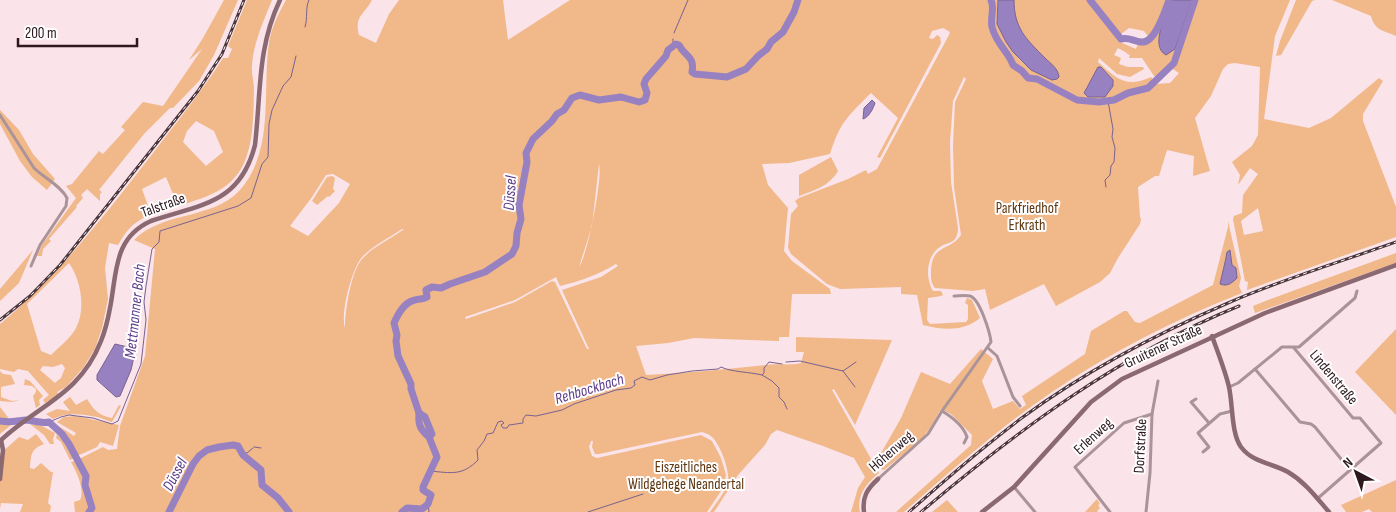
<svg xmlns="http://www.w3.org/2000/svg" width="1396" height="512" viewBox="0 0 1396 512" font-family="'Sofia Sans Condensed',sans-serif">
  <rect width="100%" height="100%" fill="#fae3e9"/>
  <!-- green -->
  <g fill="#f1b889" fill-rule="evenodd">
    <polygon points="224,0 238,0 214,55 199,81 173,108 170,108 144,134 99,190 102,192 100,194 100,201 87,189 81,195 83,198 76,206 77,207 49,239 51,241 43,249 42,256 37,256 42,245 76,198 66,186 72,184 99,151 103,154 125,130 121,127 143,102 163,106 202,49 189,60 203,38"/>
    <path d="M 247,0 L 272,0 C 264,20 253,44 252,66 C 251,73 254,81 254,89 C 253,120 255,164 227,185 C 214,195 199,199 185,204 L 175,199 L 166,177 L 142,189 L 151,214 C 133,223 128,228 118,245 L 109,243 L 105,268 L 108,299 L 102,328 L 95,349 L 83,368 L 66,387 L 57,392 L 59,395 L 45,403 L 43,400 L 49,395 L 28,371 L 18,369 L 14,372 L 0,369 L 0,324 C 58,276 104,216 150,157 C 175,124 201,93 223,58 L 228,58 L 232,49 L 228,46 ZM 196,121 L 214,131 L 223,152 L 206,166 L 183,142 L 187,131 ZM 69,263 C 81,280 86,309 76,328 C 71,338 59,347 51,355 L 41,351 L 27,304 ZM 62,364 L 65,368 L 61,378 L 55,383 L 40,370 L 43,366 L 53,367 Z"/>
    <path d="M 286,0 L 372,0 C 364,15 354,16 359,35 L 376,43 L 389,14 L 399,0 L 503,0 L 508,40 L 570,0 L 998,0 L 997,24 L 1006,42 L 1019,59 L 1031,70 L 1052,80 C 1046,69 1039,57 1032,46 C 1020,27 1014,25 1014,0 L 1172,0 L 1164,21 L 1183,24 L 1192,0 L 1290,0 L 1275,36 L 1264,119 L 1309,128 L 1331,118 L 1379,78 L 1383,81 L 1396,66 L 1383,81 L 1363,114 L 1363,121 L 1396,207 L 1396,237 L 1247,290 L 1248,282 L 1245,281 L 1233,219 L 1234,216 L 1242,213 L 1243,195 L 1258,174 L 1250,168 L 1238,185 L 1240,175 L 1232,162 L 1252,146 L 1258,135 L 1260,67 L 1235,63 L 1228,64 L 1223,69 L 1211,96 L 1195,118 L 1210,171 L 1193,176 L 1194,156 L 1167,150 L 1159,176 L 1155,176 L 1138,187 L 1140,217 L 1141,219 L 1140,224 L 1118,258 L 1110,273 L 1100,282 L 1056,306 L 1044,284 L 990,310 L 985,289 L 973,291 L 935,288 C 931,283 931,278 931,273 C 931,243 950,252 961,235 L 954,187 L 953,145 L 955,102 L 966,79 L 964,77 L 953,101 L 950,142 L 951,182 L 958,228 C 958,232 957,237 954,240 C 951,243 944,244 940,247 C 926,256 925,278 933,291 L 941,291 L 943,295 L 941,296 L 928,298 L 927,320 L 930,324 L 966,322 L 968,319 L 968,305 L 965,303 L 967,298 L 972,300 L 980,318 C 963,332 943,330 923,325 L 917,295 L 901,294 L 901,287 L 840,289 L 827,284 L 791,254 L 788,248 L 791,214 L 798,206 L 795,201 L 799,198 L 848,179 L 866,170 L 868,174 L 877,169 L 949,35 L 950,32 L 943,28 L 932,31 L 929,38 L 933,39 L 937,35 L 940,37 L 941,43 L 880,158 L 877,157 L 898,118 L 871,93 C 848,116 840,122 830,154 L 789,163 L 762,164 L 768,185 L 788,208 L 784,251 L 792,261 L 830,289 L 831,294 L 792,294 L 789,337 L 779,337 L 779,341 L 694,338 L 668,343 L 636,346 L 646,375 C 686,373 726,369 766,365 C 778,363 790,366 801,363 L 804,352 L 796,352 L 796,337 L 892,340 L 855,425 L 834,389 L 832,390 L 879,473 C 867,483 856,495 860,512 L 851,512 L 858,488 L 865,477 L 854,458 L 823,446 L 777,430 L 771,434 L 765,445 L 738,475 L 714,512 L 710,512 C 716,503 726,492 728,481 C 730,471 720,444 712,437 C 709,434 705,433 702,432 L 599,454 L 595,454 L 592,447 L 593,441 L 591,441 L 589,447 L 592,456 L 597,458 L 701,435 L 712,441 L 721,458 L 726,475 L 723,488 L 707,512 L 75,512 L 74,502 L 80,500 C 85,490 77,472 71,462 L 75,461 L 78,465 L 81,462 L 79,459 L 103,447 L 108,450 L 117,449 L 120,426 L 145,356 L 155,249 L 134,240 C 162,211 213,220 240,190 C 275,150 262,91 269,43 C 271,28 279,13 286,0 ZM 1129,28 L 1144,31 L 1151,40 L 1146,43 L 1138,43 L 1136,49 L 1122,43 L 1117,37 ZM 1118,48 L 1127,53 L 1127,54 L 1130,55 L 1129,58 L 1142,58 L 1154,76 L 1157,76 L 1160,79 L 1171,68 L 1179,73 L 1170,83 L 1157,84 L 1151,77 C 1126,89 1116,78 1098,62 L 1099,58 L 1117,74 L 1130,77 L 1144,69 L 1143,67 L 1128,67 L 1119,64 L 1121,58 L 1114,55 ZM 1098,68 L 1104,70 L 1113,80 L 1113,86 L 1105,97 L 1086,88 ZM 599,164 C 603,176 588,255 579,267 L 592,226 ZM 333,174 L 350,184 L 339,203 L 308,236 L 290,226 L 312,197 L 326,175 ZM 1258,208 L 1263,231 L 1244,235 L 1241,221 ZM 402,229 L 404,229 C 391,239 374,246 363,258 C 351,270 345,311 345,328 C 340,314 352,267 363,256 C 374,245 389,238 402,229 ZM 616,264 L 618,266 L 601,277 L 562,290 L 589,349 L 587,349 L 555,282 L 552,281 L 515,302 L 466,319 L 465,317 L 515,300 L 556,277 L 560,286 C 581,281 597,275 616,264 Z"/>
    <polygon points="1296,0 1315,0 1312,1 1281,55 1276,56 1280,41"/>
    <path d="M 1332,0 L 1396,0 L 1396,36 C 1383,30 1375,31 1371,16 Z"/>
    <polygon points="0,110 19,130 33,154 55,179 47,190 32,177 20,161 0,124"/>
    <path d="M 831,157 L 838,171 C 829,186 815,190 799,196 L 799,175 Z"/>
    <polygon points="332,176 335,178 333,189 335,191 329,197 328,196 317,205 312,201 327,177"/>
    <path d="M 1228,221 L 1241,278 L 1239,286 L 1242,293 C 1176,319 1111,352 1052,392 C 1000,427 952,470 904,512 L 896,512 L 971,445 L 972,435 L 951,414 L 941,409 L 932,425 L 922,439 L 884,470 L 881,469 L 876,462 L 901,418 L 921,372 L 950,384 L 981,349 L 993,359 L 982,381 L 993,409 L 1013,401 L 1020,409 L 1026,405 L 1022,396 L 1085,354 L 1091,331 L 1124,311 L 1127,311 L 1135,322 L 1140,323 L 1213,285 L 1228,227 Z"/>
    <polygon points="33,250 19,283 0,301 0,289"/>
    <polygon points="1396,253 1396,263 1255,313 1253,306 1268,300"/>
    <polygon points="1396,329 1396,415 1355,372"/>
    <polygon points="0,371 3,374 11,375 15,384 1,387 1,397 12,401 20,400 12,402 0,401"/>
    <polygon points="25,379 30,381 43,396 39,400 40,405 36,408 33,396 36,392 36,389 32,386 24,385"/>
    <path d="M 70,397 L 76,405 L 87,399 C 93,409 99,416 112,418 L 119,405 L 121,406 L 112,422 C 107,421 102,418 97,417 C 82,414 67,412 53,419 L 46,414 L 57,409 L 70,411 L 63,402 Z"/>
    <polygon points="0,407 10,420 11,425 0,434"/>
    <polygon points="76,416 119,425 113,446 100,442 97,447 77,456 68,439 58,429 60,427 74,436 76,433 57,422 64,417"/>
    <polygon points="30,424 42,426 55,433 53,439 54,444 50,444 44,435"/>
    <path d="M 36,434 L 44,444 C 31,449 31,454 30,468 L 34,469 L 41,463 L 51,472 L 53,472 L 48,503 L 51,506 L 50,512 L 20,512 L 23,504 L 1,503 L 0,509 L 0,454 L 19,437 L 28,440 Z"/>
    <polygon points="57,434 64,441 74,458 70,460 61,442 56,438"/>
    <polygon points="1396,480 1396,512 1372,512 1369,509 1362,512 1346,512 1341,505"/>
    <polygon points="1097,499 1100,504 1098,505 1100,508 1097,511 1098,512 1085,512"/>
    <polygon points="947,500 958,512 932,512"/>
  </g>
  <!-- water -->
  <g fill="#9881c1" stroke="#786290">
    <path d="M 998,0 L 1014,0 C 1014,28 1026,39 1045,58 C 1051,64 1058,68 1059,77 L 1057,79 L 1052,80 L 1031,70 L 1013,52 L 1006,42 L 997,24 Z"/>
    <path d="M 1172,0 L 1192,0 L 1175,49 L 1166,55 C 1149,46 1167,13 1172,0 Z"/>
    <polygon points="1098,67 1101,67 1113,80 1113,86 1105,97 1088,97 1084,93"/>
    <path d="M 872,100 L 875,103 C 873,109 869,117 863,119 L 864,108 Z"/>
    <path d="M 1230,250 L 1232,265 L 1236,268 L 1237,278 C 1232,283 1227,287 1220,284 C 1222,274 1225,264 1227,252 Z"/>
    <polygon points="115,344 132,348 135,352 131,370 120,396 116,397 97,380 97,375"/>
  </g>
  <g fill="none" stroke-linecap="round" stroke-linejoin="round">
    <!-- stream -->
    <g stroke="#786290" stroke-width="1">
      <path d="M 305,27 C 308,18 305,8 309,0"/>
      <polyline points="674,33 688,0"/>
      <polyline points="673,39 673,45"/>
      <polyline points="1106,187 1105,180 1110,175 1111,166 1114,162 1115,148 1112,137 1113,129 1108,101"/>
      <polyline points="786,362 800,361 843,371 856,362"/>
      <polyline points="843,371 855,387"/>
      <polyline points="762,375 772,381 779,388 779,397 784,402 787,409"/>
      <polyline points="49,422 61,417 69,415 93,418 112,424 118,421 141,364 146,320 144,302 146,286 152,249 159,242 160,231 238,206 251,198 262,164 268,157 269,124 272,110 283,86 291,77 296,56"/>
      <polyline points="254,447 261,448"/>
      <polyline points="242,453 247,453 253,448"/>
      <path d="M 430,471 C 452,473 462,476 478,460 L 477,450 L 484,441 L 487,434 L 493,433 L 498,422 L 502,421 L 504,423 L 501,425 L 503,428 L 507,428 L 509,425 L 523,423 L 523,419 L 526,415 L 536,416 L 562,410 L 574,404 L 616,390 L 631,388 L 635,385 L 634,381 L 642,377 L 650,380 L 667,375 L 692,371 L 718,369 L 721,367 C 731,372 750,372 762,375 L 764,373 L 764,368 L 769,362 L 782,364"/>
      <polyline points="428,504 429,512"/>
      <polyline points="588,512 643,494"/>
    </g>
    <!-- river -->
    <g stroke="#9881c1" stroke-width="7">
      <path d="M 991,0 C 995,9 990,17 992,27 C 996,44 1009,52 1013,65 L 1022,71 L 1028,78 L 1037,79 L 1077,100 L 1099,102 L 1114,100 L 1128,93 L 1148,88 L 1174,63 L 1195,0"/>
      <path d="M 1090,0 L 1121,39 C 1129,37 1133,41 1141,42 C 1155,44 1165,11 1169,0"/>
      <path d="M 419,413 C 418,425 420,429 429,437"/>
      <path d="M 0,421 C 12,423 14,421 25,420 C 33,420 41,424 49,422 L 62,434 L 69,444 L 86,476 L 85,485 L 92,508 L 89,512"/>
      <polyline points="169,512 193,464 199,456 207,450 219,447 233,445 238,446 243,455 261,470 262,485 278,498 289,512"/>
      <path d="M 402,512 L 407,508 L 422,509 L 428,504 L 431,495 L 423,490 L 423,487 L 437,457 L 429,437 L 432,434 L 425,417 L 419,413 L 411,389 L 411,384 L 398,356 L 396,341 L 397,335 L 394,323 C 398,314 404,302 415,300 C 420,298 422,300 427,297 L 426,290 L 432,287 L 441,288 L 450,284 L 485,272 L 512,254 L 516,246 L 517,233 L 521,219 L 519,205 L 527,162 L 526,153 L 533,139 L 552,121 L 557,114 L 564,110 L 572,98 L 580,95 L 599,100 L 621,97 L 639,102 L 645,100 L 647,93 L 644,84 L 646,79 L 666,56 L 668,50 L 676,44 L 679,45 C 685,57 695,56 692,72 L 695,74 L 727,77 L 746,69 L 758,56 L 767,49 L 771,42 L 783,32 L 794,12 L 798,0"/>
    </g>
    <!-- street -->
    <g stroke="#aa9399" stroke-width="3">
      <path d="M 0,115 L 34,168 C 44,178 60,185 67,198 L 66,206 L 40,245 L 31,266"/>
      <polyline points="988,348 997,356 1013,397 1020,406"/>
      <polyline points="1294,348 1353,418 1360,418 1381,443 1317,499"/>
      <polyline points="1255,369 1300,422 1311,424 1315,427 1350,470"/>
      <polyline points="1229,387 1238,383 1282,347 1299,347 1355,298 1357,291"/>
      <polyline points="1196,399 1191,402 1209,423"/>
      <path d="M 942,411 C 952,417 963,425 967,437 L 964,443"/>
      <polyline points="1203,452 1209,447 1198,433 1220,414 1232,411"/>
      <path d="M 878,479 L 928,434 L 942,411 L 991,342 C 990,333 980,299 970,296 C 965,295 958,296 954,296"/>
      <polyline points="1014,487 1035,512"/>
      <polyline points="1110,512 1075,467 1124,423 1152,414"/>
      <polyline points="1146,512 1150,473 1152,414 1158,381"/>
    </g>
    <!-- secondary -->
    <g stroke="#8b6972" stroke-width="4.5">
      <path d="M 1212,336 C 1218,353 1225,370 1229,387 C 1233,405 1231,433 1241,447 C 1253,463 1272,463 1288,472 C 1305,482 1316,497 1329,512"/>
      <path d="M 0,441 C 38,405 80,395 101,341 C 105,331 108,319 110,308 C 117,273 113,238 151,221 C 201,204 240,204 255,145 C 261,94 257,48 280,0"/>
      <polyline points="0,479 3,450 1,440"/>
      <path d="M 864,512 C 862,497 867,489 878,479"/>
      <polyline points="982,512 1014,487 1091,402 1122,379 1265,313 1396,265"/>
    </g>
    <!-- rail casing -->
    <g stroke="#4b363c" stroke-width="3">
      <g id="rail">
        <polyline points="0,320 30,296 60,265 198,91 222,54 244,0"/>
        <path d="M 909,512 C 946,479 983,447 1023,417 C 1086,371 1156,334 1228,303 C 1283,279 1340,262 1396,242"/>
        <path d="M 921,512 C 1019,429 1119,355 1239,306"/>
      </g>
    </g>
    <!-- rail -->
    <use href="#rail" stroke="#fff" stroke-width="1" stroke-dasharray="4" stroke-linecap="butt"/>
  </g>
  <g text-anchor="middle" stroke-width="4" stroke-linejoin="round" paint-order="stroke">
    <!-- street labels -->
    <g font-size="15" fill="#2c181e" stroke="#fff">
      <text transform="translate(163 205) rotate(-20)" y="5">Talstraße</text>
      <text transform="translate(1163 346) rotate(-25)" y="5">Gruitener Straße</text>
      <text transform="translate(1334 377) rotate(50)" y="5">Lindenstraße</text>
      <text transform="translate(1093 436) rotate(-42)" y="5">Erlenweg</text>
      <text transform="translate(1140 446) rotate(-87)" y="5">Dorfstraße</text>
      <text transform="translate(891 451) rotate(-41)" y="5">Höhenweg</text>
    </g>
    <!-- park labels -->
    <g font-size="15" fill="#5e360f" stroke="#fff">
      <text x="1027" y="213">Parkfriedhof<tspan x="1027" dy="17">Erkrath</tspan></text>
      <text x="686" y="472">Eiszeitliches<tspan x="686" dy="17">Wildgehege Neandertal</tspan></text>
    </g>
    <!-- water labels -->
    <g font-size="16" font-style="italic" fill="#5c3b8a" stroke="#fff">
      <text transform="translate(509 193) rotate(-86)" y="6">Düssel</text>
      <text transform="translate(134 311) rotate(-84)" y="6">Mettmanner Bach</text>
      <text transform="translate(589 388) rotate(-17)" y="6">Rehbockbach</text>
      <text transform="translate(174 474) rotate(-62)" y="6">Düssel</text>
    </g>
  </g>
  <!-- north arrow -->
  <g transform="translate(1356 472) rotate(319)" stroke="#ffffff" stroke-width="4" paint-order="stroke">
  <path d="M0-4L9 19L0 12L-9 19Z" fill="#2c181e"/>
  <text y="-8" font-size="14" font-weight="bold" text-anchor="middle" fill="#2c181e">N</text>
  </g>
  <!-- scale -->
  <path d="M18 38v8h119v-8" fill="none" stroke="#2c181e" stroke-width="2.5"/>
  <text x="25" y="38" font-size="15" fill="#2c181e" stroke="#ffffff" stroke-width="4" paint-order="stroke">200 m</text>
</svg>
